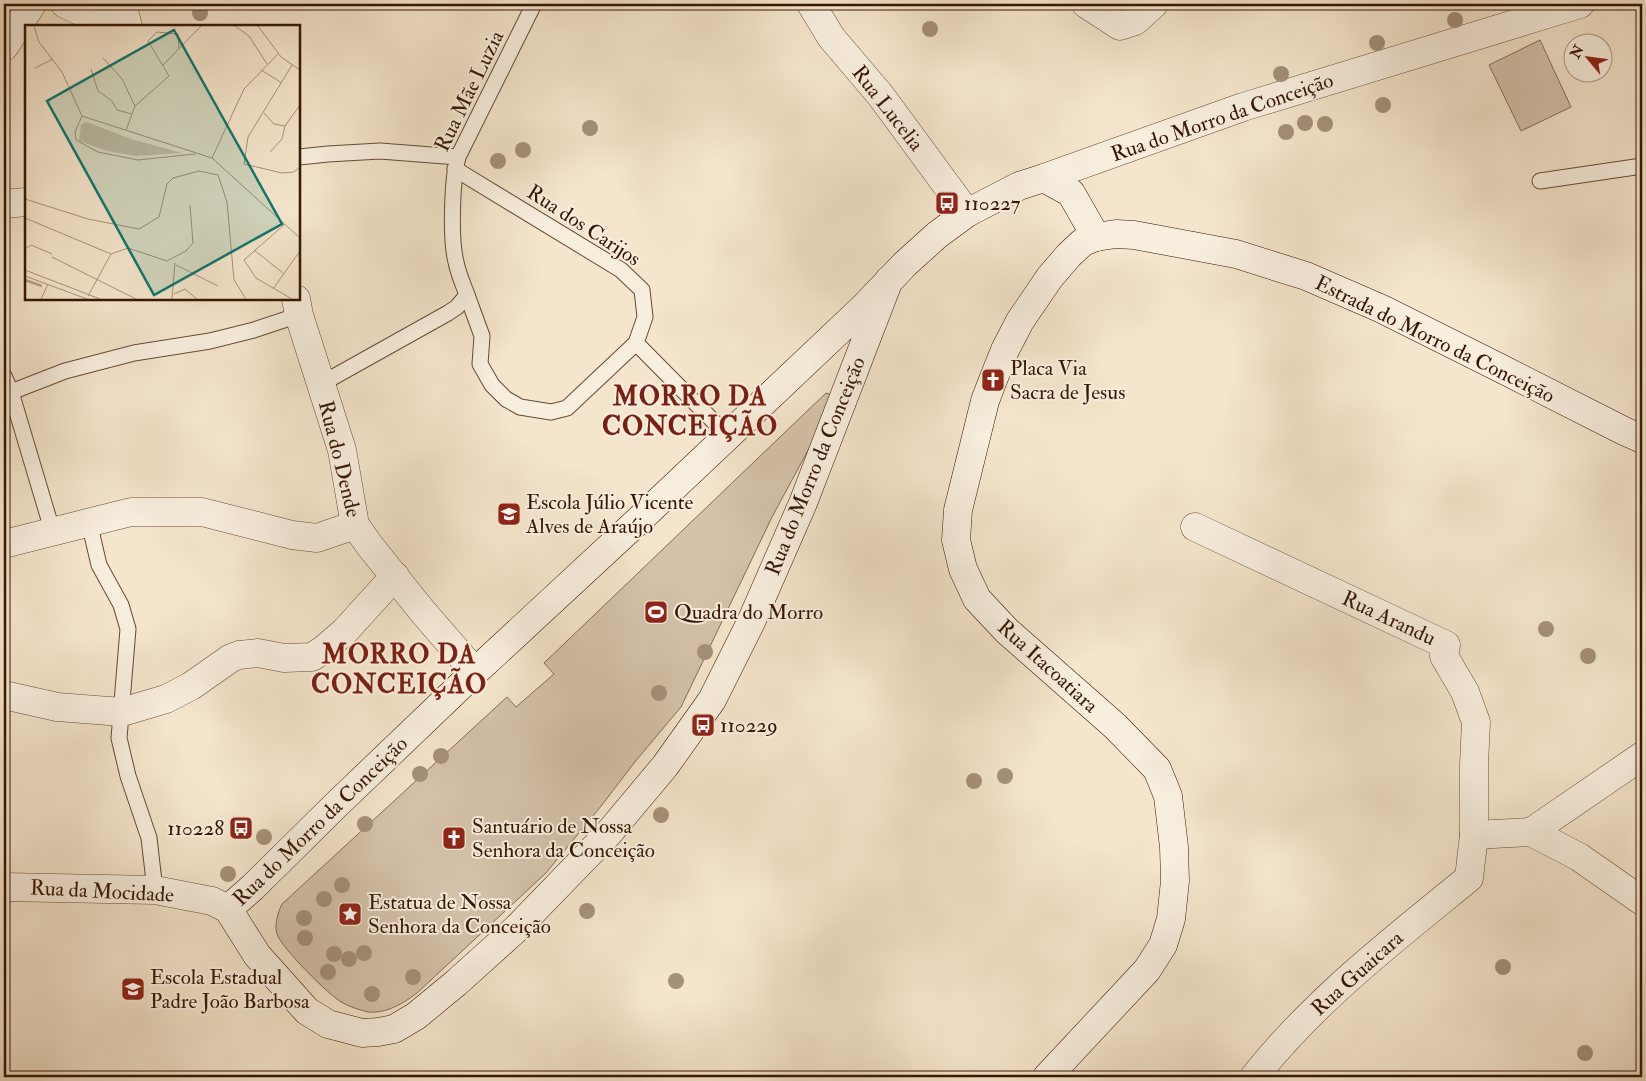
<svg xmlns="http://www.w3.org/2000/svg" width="1646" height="1081" viewBox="0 0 1646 1081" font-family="'IM FELL Double Pica',serif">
  <rect width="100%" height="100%" fill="#f4e5cc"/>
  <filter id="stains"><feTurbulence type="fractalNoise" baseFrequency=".004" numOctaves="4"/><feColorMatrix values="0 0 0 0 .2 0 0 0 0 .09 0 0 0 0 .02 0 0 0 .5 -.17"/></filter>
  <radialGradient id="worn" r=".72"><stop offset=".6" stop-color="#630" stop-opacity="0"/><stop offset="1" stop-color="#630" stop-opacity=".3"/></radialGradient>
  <!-- park -->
  <g fill="#d4c2aa" stroke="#856c57">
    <polygon points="1540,40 1571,107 1521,131 1489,65"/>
    <path d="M 826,393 L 834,396 L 832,406 L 772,517 L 681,707 L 634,763 L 602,805 L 546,873 L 417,993 C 404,1003 386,1014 368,1012 C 360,1010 350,1007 343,1003 C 329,996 281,947 277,934 C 274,925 278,912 282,904 L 507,697 L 516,707 L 554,674 L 544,663 Z"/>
  </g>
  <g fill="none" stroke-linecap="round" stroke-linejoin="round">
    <!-- lane casing -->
    <g stroke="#664a36" stroke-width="17">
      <g id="lane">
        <polyline points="299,157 328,154 380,151 458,157"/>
        <polyline points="455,169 621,270 642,290 645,317 636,343 727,435"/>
        <polyline points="1540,181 1642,166"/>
        <polyline points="467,295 482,336 480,364 492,385 506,399 520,407 551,412 567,408 636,343"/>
        <polyline points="4,376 11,392 53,533"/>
        <path d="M 321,384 L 448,313 L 457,307 L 467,295 C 463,284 458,273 456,262 C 450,239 452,180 458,157 L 534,4"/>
        <polyline points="11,392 65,371 134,353 210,341 254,330 299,315"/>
        <polyline points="89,522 99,565 121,605 128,629 119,738 128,776 149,838 155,890"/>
      </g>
    </g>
    <!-- street casing -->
    <g stroke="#664a36" stroke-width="29">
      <g id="street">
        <polyline points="65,4 111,26"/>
        <polyline points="122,4 128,26"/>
        <polyline points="811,4 831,37 881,96 967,213"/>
        <polyline points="1086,4 1120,26 1135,21 1154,4"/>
        <polyline points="4,47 32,4"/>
        <polyline points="1044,178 1243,107 1580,4"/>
        <polyline points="4,204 26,202"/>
        <polyline points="296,299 299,315 342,450 355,525 370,546 423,612 475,672"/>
        <path d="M 1195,527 L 1446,645 L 1444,656 L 1465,692 L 1476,722 L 1474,764 L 1474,835 L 1469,878 C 1392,941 1316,999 1254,1077"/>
        <polyline points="4,544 131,512 202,512 292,535 317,538 355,525"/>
        <polyline points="4,695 57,707 122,712 166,699 191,686 231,658 239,655 258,653 284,658 312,657 323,650 345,631 395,576"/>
        <polyline points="1531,832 1642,756"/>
        <polyline points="1474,835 1531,832 1579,857 1642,901"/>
        <polyline points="4,887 155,890 212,901 228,909"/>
      </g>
    </g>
    <!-- secondary casing -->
    <g stroke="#361604" stroke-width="29">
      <g id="secondary">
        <polyline points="889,280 803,503 751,622 712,700 665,766 608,834 516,929 456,983 416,1016 394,1029 378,1032 362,1033 328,1024 307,1011 257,955 228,909 253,887 336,805 475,672 639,520 864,307 905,264 937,235 967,213 1019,186 1044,178 1071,193 1096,237"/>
        <polyline points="1047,1077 1147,970 1163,945 1171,919 1175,881 1174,847 1168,796 1157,769 1115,726 1007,631 977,599 963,569 956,540 958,510 985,401 993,380 1005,350 1020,321 1050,277 1069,255 1083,242 1096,237 1116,234 1134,235 1236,254 1274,266 1306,276 1382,309 1502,369 1624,431 1642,439"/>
      </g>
    </g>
    <!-- lane -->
    <use href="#lane" stroke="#f8eede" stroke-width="15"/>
    <!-- street -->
    <use href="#street" stroke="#f8eede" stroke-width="28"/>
    <!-- secondary -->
    <use href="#secondary" stroke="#f8eede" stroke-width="28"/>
  </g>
  <!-- trees -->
  <g fill="#a5907a">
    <circle cx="200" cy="13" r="8"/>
    <circle cx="1455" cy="20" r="8"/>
    <circle cx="930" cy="29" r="8"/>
    <circle cx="1377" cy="43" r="8"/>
    <circle cx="1281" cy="74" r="8"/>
    <circle cx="1383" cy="105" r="8"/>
    <circle cx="1305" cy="123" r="8"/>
    <circle cx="1325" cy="124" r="8"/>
    <circle cx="590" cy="128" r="8"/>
    <circle cx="1286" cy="132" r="8"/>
    <circle cx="523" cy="150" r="8"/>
    <circle cx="498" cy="161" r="8"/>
    <circle cx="1546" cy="629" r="8"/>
    <circle cx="705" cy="652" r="8"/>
    <circle cx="1588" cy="656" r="8"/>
    <circle cx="659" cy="693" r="8"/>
    <circle cx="441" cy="756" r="8"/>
    <circle cx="420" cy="774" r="8"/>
    <circle cx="1005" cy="776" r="8"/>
    <circle cx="974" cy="781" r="8"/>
    <circle cx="661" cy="815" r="8"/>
    <circle cx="365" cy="824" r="8"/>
    <circle cx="264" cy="837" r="8"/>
    <circle cx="228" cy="874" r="8"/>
    <circle cx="342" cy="885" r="8"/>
    <circle cx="324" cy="899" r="8"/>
    <circle cx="587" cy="911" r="8"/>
    <circle cx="304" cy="918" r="8"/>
    <circle cx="305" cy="938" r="8"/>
    <circle cx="364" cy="953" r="8"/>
    <circle cx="334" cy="954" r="8"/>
    <circle cx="349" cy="959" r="8"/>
    <circle cx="1503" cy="967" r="8"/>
    <circle cx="328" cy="972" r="8"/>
    <circle cx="413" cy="977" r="8"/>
    <circle cx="676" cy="981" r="8"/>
    <circle cx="372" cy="994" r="8"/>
    <circle cx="1585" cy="1053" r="8"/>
  </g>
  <!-- icons -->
  <defs>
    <g id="bus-square" transform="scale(1.25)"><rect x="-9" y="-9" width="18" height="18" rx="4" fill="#8f2418" stroke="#f8eede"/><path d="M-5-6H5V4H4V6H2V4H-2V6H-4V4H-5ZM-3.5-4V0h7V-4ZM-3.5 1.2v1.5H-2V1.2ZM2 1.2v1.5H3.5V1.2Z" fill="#fff"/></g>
    <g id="church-square" transform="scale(1.25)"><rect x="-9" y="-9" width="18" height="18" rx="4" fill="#8f2418" stroke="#f8eede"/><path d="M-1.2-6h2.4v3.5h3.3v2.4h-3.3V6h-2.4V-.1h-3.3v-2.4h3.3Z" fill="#fff"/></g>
    <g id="school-square" transform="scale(1.25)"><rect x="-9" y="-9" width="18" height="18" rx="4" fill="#8f2418" stroke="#f8eede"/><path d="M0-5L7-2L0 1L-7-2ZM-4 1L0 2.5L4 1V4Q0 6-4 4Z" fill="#fff"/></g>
    <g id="stadium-square" transform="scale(1.25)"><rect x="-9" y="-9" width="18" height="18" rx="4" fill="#8f2418" stroke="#f8eede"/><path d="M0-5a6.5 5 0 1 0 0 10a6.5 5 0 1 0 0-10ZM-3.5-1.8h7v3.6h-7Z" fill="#fff"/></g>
    <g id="sight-square" transform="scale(1.25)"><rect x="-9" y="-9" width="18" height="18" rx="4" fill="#8f2418" stroke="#f8eede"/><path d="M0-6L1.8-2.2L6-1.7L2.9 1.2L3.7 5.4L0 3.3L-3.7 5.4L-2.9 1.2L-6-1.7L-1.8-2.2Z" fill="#fff"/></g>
  </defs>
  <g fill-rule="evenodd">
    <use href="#bus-square" x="947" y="203"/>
    <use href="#church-square" x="993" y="380"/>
    <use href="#school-square" x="509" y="514"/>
    <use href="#stadium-square" x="656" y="612"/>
    <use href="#bus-square" x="703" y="725"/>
    <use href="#bus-square" x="241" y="828"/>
    <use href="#church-square" x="454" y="838"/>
    <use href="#sight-square" x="350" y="914"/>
    <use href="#school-square" x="133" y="989"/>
  </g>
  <g text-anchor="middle" stroke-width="4" stroke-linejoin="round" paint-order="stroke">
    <!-- street labels -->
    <g font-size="21" fill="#361604" stroke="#f8eede">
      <text transform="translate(469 91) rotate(-64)" y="7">Rua Mãe Luzia</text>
      <text transform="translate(888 108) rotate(52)" y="7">Rua Lucelia</text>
      <text transform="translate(1222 117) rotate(-19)" y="7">Rua do Morro da Conceição</text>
      <text transform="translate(584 225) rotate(33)" y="7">Rua dos Carijos</text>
      <text transform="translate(1435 339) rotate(26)" y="7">Estrada do Morro da Conceição</text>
      <text transform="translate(340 459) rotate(76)" y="7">Rua do Dende</text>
      <text transform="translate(815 466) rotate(-68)" y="7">Rua do Morro da Conceição</text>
      <text transform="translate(1389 618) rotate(25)" y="7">Rua Arandu</text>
      <text transform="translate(1048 666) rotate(42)" y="7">Rua Itacoatiara</text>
      <text transform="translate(320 821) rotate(-44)" y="7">Rua do Morro da Conceição</text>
      <text transform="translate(102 891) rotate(3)" y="7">Rua da Mocidade</text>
      <text transform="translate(1357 973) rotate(-42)" y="7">Rua Guaicara</text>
    </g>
    <!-- poi labels -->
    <g font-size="21" fill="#361604" stroke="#f8eede" text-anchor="start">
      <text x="964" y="210">110227</text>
      <text x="1010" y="375">Placa Via<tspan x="1010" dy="24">Sacra de Jesus</tspan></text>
      <text x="526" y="509">Escola Júlio Vicente<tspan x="526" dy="24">Alves de Araújo</tspan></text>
      <text x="674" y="619">Quadra do Morro</text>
      <text x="720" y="732">110229</text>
      <text x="472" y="833">Santuário de Nossa<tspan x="472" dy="24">Senhora da Conceição</tspan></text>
      <text x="224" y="835" text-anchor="end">110228</text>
      <text x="368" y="909">Estatua de Nossa<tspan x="368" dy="24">Senhora da Conceição</tspan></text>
      <text x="150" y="984">Escola Estadual<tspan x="150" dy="24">Padre João Barbosa</tspan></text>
    </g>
    <!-- district labels -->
    <g font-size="26" font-weight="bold" letter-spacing="1" fill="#7a1f14" stroke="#f8eede">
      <text x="690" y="405">MORRO DA<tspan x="690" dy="30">CONCEIÇÃO</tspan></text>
      <text x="399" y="663">MORRO DA<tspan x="399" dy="30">CONCEIÇÃO</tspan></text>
    </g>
  </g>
  <!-- overview -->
  <g transform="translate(25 25)">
    <rect width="275" height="275" fill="#f4e5cc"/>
    <path d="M 61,97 L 106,114 L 157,128 L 110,131 L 82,126 L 54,116 L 56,100 Z" fill="#d4c2aa"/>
    <path fill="none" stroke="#b39f88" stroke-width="2.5" d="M 0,255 L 17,261"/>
    <path fill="none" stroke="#a8927c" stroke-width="1" d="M 9,1 L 14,17 L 37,47 L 57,91M 210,1 L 224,11 L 242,39M 233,1 L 256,32 L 275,45M 78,33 L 97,54 L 110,81M 138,40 L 176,1M 267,40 L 223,112 L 219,139 L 257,148 L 269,147 L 275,142M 10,43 L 28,34M 66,44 L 73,66 L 87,76 L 92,85 L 107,89M 236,45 L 257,58M 239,88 L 249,99 L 260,101 L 275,80M 57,91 L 187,133 L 275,213M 57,91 L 50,107 L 51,115 L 73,127 L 113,135 L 170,129M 101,105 L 110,81 L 144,51 L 123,16 L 132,7 L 153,9 L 154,23M 245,127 L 257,114 L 260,101M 187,133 L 219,64 L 253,29M 193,150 L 202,177 L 209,255 L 221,274M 0,174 L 63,194 L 114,204 L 134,192 L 142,159 L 148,153 L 174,146 L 193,150M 0,193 L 86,229M 260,199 L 219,235 L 231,253 L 267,274M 0,224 L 6,220 L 27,229M 229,225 L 258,248M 27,232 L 111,274M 151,240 L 193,261M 0,245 L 75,274M 0,251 L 62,274M 248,264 L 275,226M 149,269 L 160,264 L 172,274M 63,271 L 86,229 L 103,223 L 142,236 L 161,226 L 168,218 L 165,180M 16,274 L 23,259M 147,274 L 150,238"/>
    <path fill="#0f766e" fill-opacity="0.15" stroke="#0f766e" stroke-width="2.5" d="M 149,5 L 257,199 L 129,270 L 22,76 Z"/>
    <rect width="275" height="275" fill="none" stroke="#361604" stroke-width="2.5"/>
  </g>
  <!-- margin -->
  <rect width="1646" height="1081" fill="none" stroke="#f4e5cc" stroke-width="20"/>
  <rect x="5" y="5" width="1636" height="1071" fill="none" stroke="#361604" stroke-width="2.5"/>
  <rect x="10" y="10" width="1626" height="1061" fill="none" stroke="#361604"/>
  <!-- north arrow -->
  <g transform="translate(1588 58) rotate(299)"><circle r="24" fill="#f8eede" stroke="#aa9887"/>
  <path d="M0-4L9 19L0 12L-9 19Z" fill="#8f2418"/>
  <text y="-8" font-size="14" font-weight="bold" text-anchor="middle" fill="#361604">N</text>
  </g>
  <rect width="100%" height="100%" filter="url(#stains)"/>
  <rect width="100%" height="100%" fill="url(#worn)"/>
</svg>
